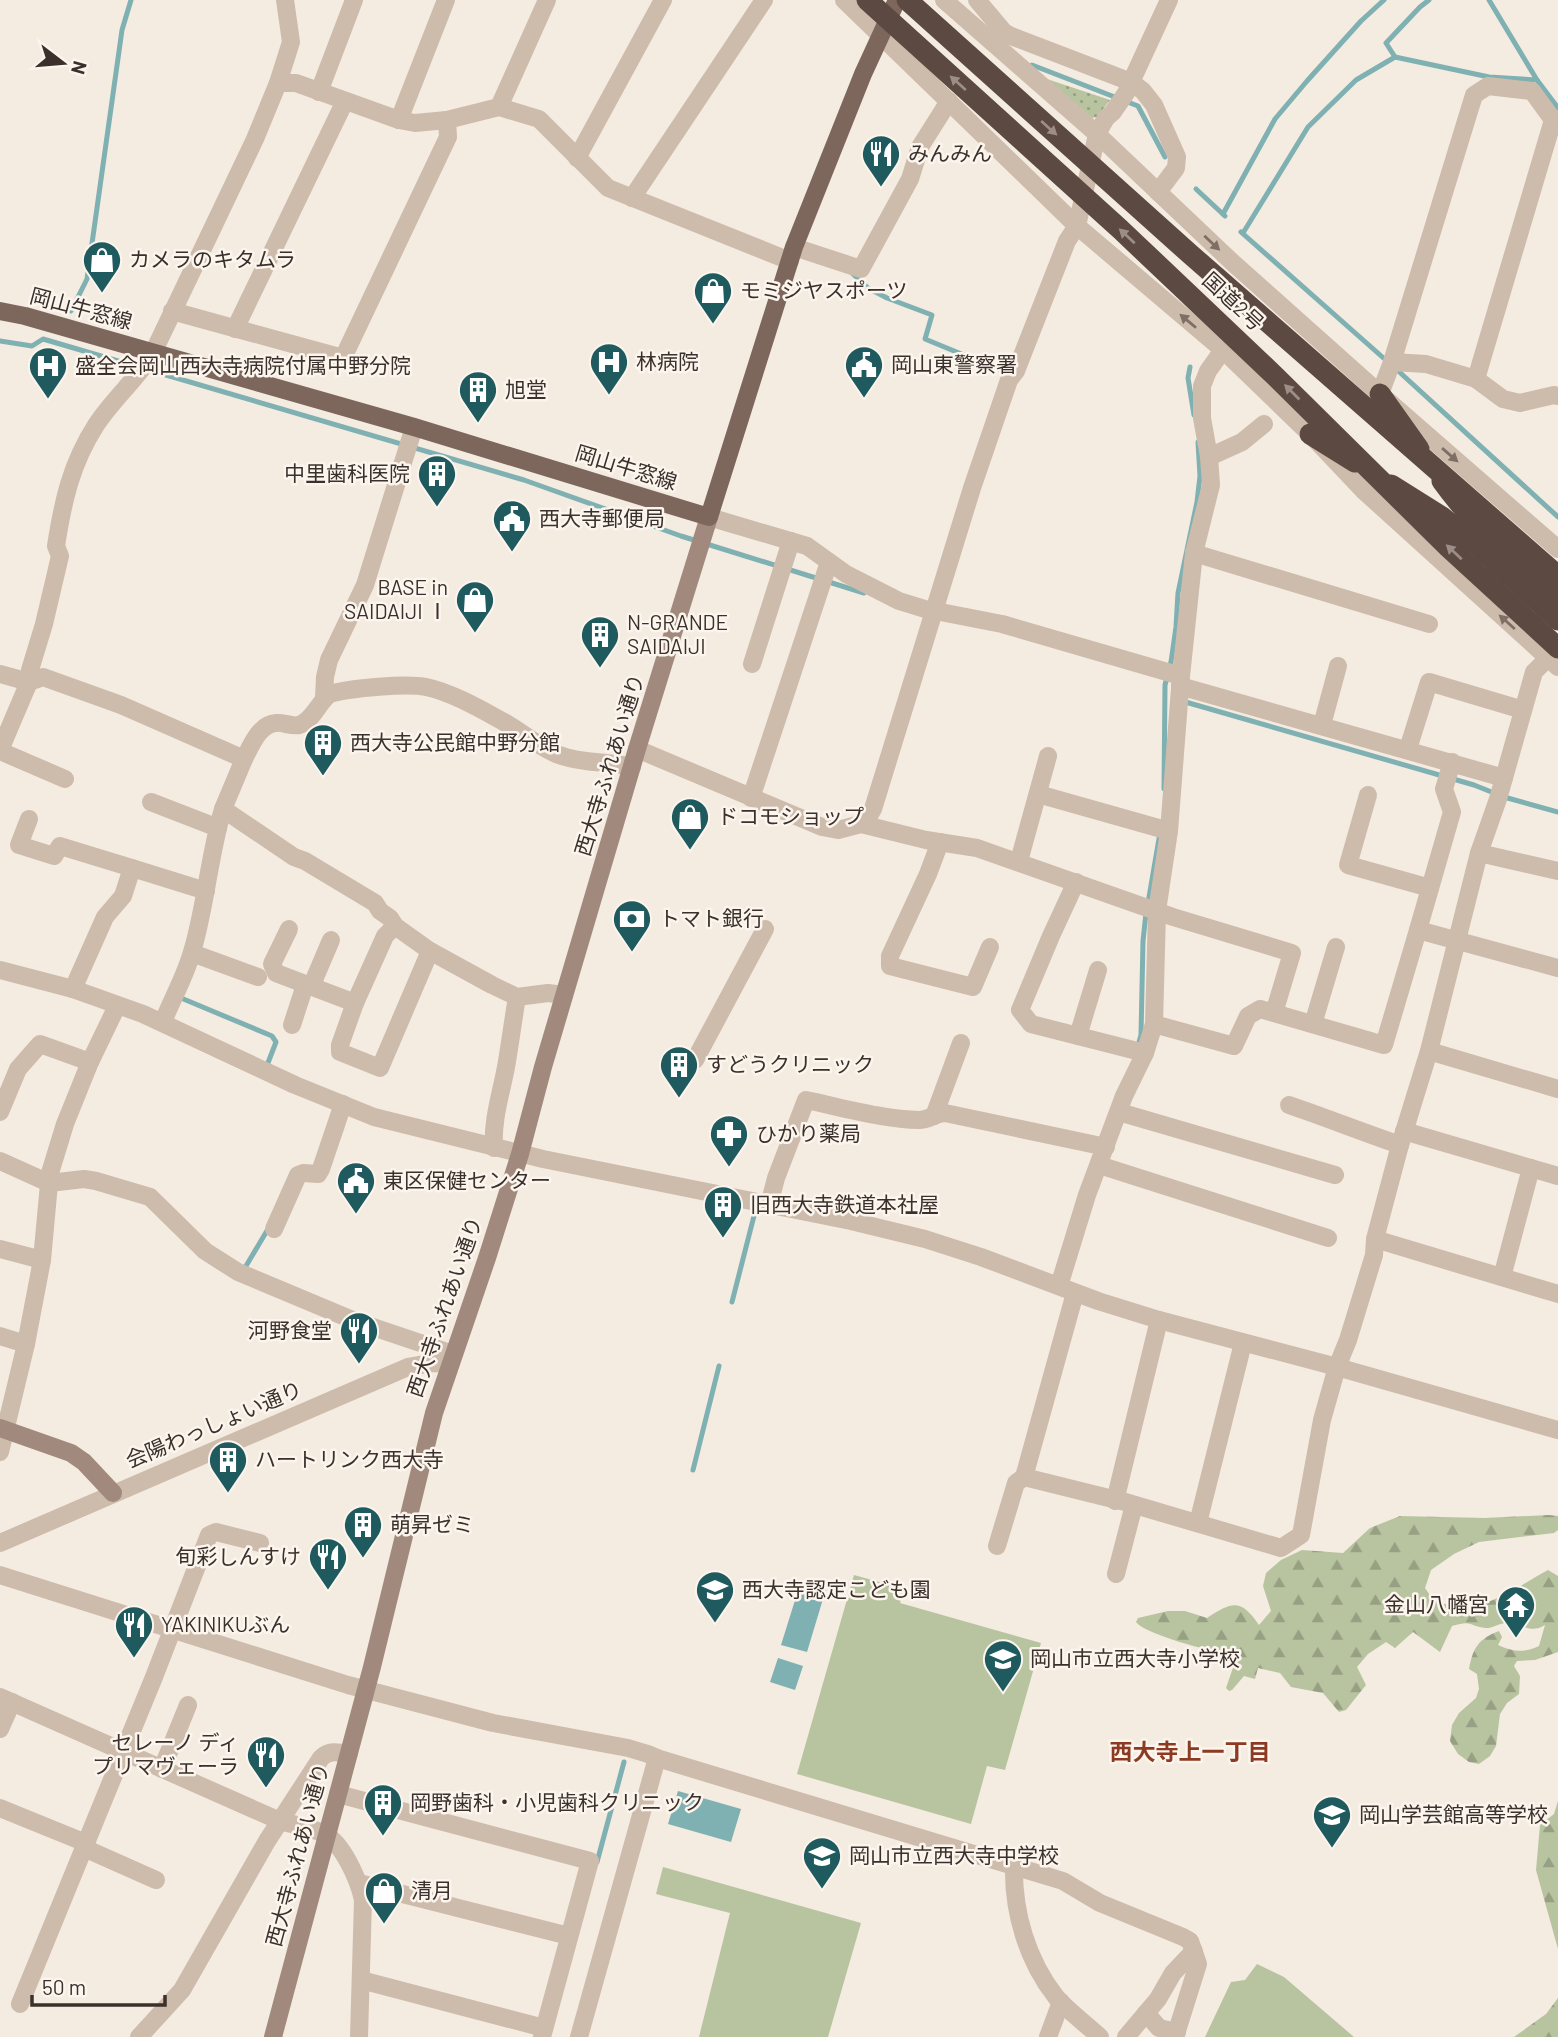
<svg xmlns="http://www.w3.org/2000/svg" width="1558" height="2037" viewBox="0 0 1558 2037" font-family="Barlow,'Noto Sans JP',sans-serif">
  <defs>
    <pattern id="green-dots" width="8" height="8" patternUnits="userSpaceOnUse" patternTransform="scale(1.75)"><rect width="8" height="8" fill="#b8c4a0"/><path d="M2 2h.1M6 6h.1" fill="none" stroke="#97a083" stroke-width="1.8" stroke-linecap="round"/></pattern>
    <pattern id="forest-firs" width="22" height="20" patternUnits="userSpaceOnUse" patternTransform="scale(1.75)"><rect width="22" height="20" fill="#b8c4a0"/><path d="M5 1l3.5 6h-7zM16 11l3.5 6h-7z" fill="#97a083"/></pattern>
  </defs>
  <rect width="100%" height="100%" fill="#f4ebe1"/>
  <!-- green -->
  <polygon fill="url(#green-dots)" points="1047,79 1110,100 1097,117 1092,118"/>
  <!-- forest -->
  <g fill="url(#forest-firs)">
    <path d="M 1549,1515 L 1558,1516 L 1558,1530 L 1554,1533 L 1479,1542 L 1454,1554 L 1431,1570 L 1425,1588 L 1434,1601 C 1443,1603 1453,1607 1461,1607 C 1495,1606 1520,1585 1548,1570 L 1558,1576 L 1558,1652 L 1535,1660 L 1517,1661 L 1514,1666 L 1520,1676 L 1519,1694 L 1507,1703 L 1500,1714 L 1496,1746 L 1490,1756 L 1479,1764 L 1469,1762 L 1458,1754 L 1450,1741 L 1452,1725 L 1459,1713 L 1476,1698 L 1479,1689 L 1477,1674 L 1469,1669 C 1473,1648 1478,1639 1499,1631 L 1502,1637 L 1498,1645 C 1513,1652 1524,1653 1539,1646 L 1545,1625 C 1531,1634 1521,1624 1507,1623 C 1499,1623 1492,1629 1485,1628 C 1467,1625 1473,1620 1452,1626 L 1440,1652 L 1413,1632 L 1395,1648 L 1386,1642 L 1368,1654 L 1357,1667 L 1366,1685 L 1346,1710 L 1339,1712 L 1323,1693 L 1291,1687 L 1280,1673 L 1258,1668 L 1255,1679 L 1244,1676 L 1232,1690 L 1229,1691 L 1226,1688 L 1236,1659 L 1230,1655 C 1211,1651 1146,1635 1136,1622 L 1138,1618 L 1168,1611 L 1185,1611 L 1207,1618 C 1233,1601 1241,1599 1259,1625 L 1271,1611 L 1263,1586 L 1266,1573 L 1281,1560 L 1302,1550 L 1343,1553 L 1370,1528 L 1400,1516 L 1484,1518 Z"/>
    <polygon points="1558,1801 1558,1949 1536,1870 1540,1825 1554,1814"/>
    <polygon points="1558,1998 1558,2037 1514,2037 1546,2014"/>
  </g>
  <!-- pitch -->
  <g fill="#b8c4a0">
    <polygon points="854,1575 904,1589 900,1603 1041,1643 1005,1770 987,1766 971,1824 797,1774"/>
    <polygon points="663,1867 861,1923 828,2037 699,2037 730,1913 656,1894"/>
    <polygon points="1257,1964 1284,1977 1354,2037 1205,2037 1231,1982 1245,1980"/>
  </g>
  <!-- water -->
  <g fill="#7fb0b2">
    <polygon points="801,1581 826,1589 807,1652 781,1645"/>
    <polygon points="778,1658 803,1666 795,1690 770,1682"/>
    <polygon points="678,1791 741,1809 731,1842 668,1824"/>
  </g>
  <g fill="none" stroke-linecap="round" stroke-linejoin="round">
    <!-- stream -->
    <g stroke="#7fb0b2" stroke-width="5">
      <polyline points="1489,0 1537,80 1558,108"/>
      <polyline points="1395,57 1489,77 1537,80"/>
      <polyline points="1032,65 1138,106 1165,157"/>
      <polyline points="1196,189 1225,216"/>
      <polyline points="1223,214 1275,119 1307,81 1361,21 1384,0"/>
      <polyline points="1241,232 1388,362"/>
      <polyline points="1243,233 1308,127 1356,80 1395,57 1386,43 1420,7 1429,0"/>
      <polyline points="852,273 868,288 887,298 932,315 925,339 1005,372"/>
      <polyline points="71,311 87,279 122,30 131,0"/>
      <polyline points="0,341 32,346 43,339 524,480 681,536 864,593"/>
      <polyline points="1190,367 1188,378 1194,415"/>
      <polyline points="1395,368 1558,517"/>
      <polyline points="1182,701 1474,785 1504,797 1558,812"/>
      <polyline points="1164,789 1165,685 1171,662 1176,627 1178,593 1197,502 1200,476 1198,442"/>
      <polyline points="1148,903 1160,833"/>
      <polyline points="181,998 272,1036 276,1042 266,1068"/>
      <polyline points="1138,1046 1141,1035 1143,941 1146,913"/>
      <polyline points="243,1271 268,1229"/>
      <polyline points="732,1302 755,1212"/>
      <polyline points="693,1470 719,1366"/>
      <polyline points="597,1862 624,1762"/>
    </g>
    <!-- street -->
    <g stroke="#cdbbac" stroke-width="18">
      <polyline points="844,0 1077,226 1223,350 1310,434 1364,491 1558,667"/>
      <polyline points="944,0 1097,134 1232,262 1380,394 1558,549"/>
      <polyline points="977,0 1004,32 1011,36 1131,82 1143,91 1154,105 1177,157 1176,168 1158,192"/>
      <polyline points="278,83 296,83 399,120 415,123 447,120 499,107 539,119 608,188 790,261"/>
      <polyline points="319,92 354,0"/>
      <polyline points="499,107 547,0"/>
      <polyline points="399,120 446,0"/>
      <polyline points="577,158 663,0"/>
      <polyline points="632,198 764,0"/>
      <polyline points="794,247 861,269 910,179 920,147 949,101"/>
      <polyline points="172,311 343,358 448,137 447,120"/>
      <polyline points="235,329 345,101"/>
      <polyline points="1392,362 1474,95 1488,86 1532,91 1553,120 1476,379"/>
      <polyline points="1380,394 1392,362 1426,364 1476,379 1503,399 1520,403 1554,395 1558,396"/>
      <polyline points="1209,457 1242,442 1264,424"/>
      <polyline points="709,517 807,546 846,574 899,601 925,609 1002,624 1181,676 1169,831 1157,911 1154,1024 1145,1053 1124,1096 1087,1195 1059,1286"/>
      <polyline points="1194,553 1429,624"/>
      <polyline points="752,664 791,541"/>
      <path d="M 0,674 L 29,682 L 43,677 L 121,705 L 244,759 C 251,746 259,724 276,723 C 283,722 292,727 299,725 C 313,721 319,701 330,694 C 350,688 407,683 426,687 C 451,692 482,710 504,722 C 522,732 540,748 559,755 C 583,764 608,761 632,767"/>
      <polyline points="1181,676 1194,553 1211,485 1209,457 1202,418 1202,386 1208,371 1223,350"/>
      <polyline points="1180,686 1504,778"/>
      <polyline points="324,698 325,677 329,660 365,585 414,427"/>
      <polyline points="1322,725 1338,666"/>
      <polyline points="637,749 822,827 838,830 861,824 926,840 977,848 1173,917 1292,953 1274,1013"/>
      <polyline points="1408,749 1429,682 1523,710"/>
      <path d="M 0,750 L 29,682 L 30,670 L 44,624 L 60,556 L 56,546 C 63,501 71,464 96,425 C 113,399 137,379 153,353 L 255,139 L 278,83 L 291,42 L 285,0"/>
      <polyline points="0,751 65,779"/>
      <polyline points="244,759 223,809 294,857 305,861 375,903 380,911 390,918 395,926 430,951 492,985 517,997 548,993 564,995"/>
      <polyline points="1038,794 1169,831"/>
      <polyline points="1368,795 1348,865 1430,888"/>
      <polyline points="751,798 829,562"/>
      <polyline points="151,802 218,828"/>
      <polyline points="29,819 19,845 54,856 60,846 132,868"/>
      <polyline points="861,824 868,818 873,809 972,488 1009,380 1016,371 1067,241 1077,226 1097,134 1106,118 1113,112 1126,93 1169,0"/>
      <polyline points="940,842 928,874 890,956 890,966 973,987 990,947"/>
      <polyline points="1479,853 1558,871"/>
      <polyline points="1019,861 1048,756"/>
      <polyline points="1076,882 1051,936 1020,1010 1031,1024 1145,1053"/>
      <polyline points="289,929 272,964 276,973 355,1003 385,936 395,926"/>
      <polyline points="1418,930 1452,812 1444,789 1452,762"/>
      <polyline points="192,953 258,977"/>
      <polyline points="0,970 73,989 143,1014 295,1085 374,1117 543,1159 851,1221 925,1239 981,1257 1098,1301 1159,1320 1337,1367 1558,1430"/>
      <polyline points="311,987 331,940"/>
      <polyline points="73,989 105,917 123,896 132,868 206,891"/>
      <polyline points="355,1003 340,1045 340,1052 380,1068 430,951"/>
      <path d="M 163,1022 C 172,999 185,977 192,952 C 206,905 209,856 223,809"/>
      <polyline points="1154,1024 1234,1046 1248,1016 1260,1009 1384,1045 1418,930 1558,968"/>
      <polyline points="1313,1024 1336,947"/>
      <polyline points="292,1025 305,985"/>
      <polyline points="1078,1036 1098,970"/>
      <polyline points="1429,1051 1558,1089"/>
      <polyline points="695,1060 765,929"/>
      <path d="M 1289,1105 C 1327,1118 1362,1132 1400,1145"/>
      <polyline points="0,1112 18,1069 40,1044 90,1062"/>
      <polyline points="1119,1112 1335,1175"/>
      <polyline points="934,1116 961,1043"/>
      <polyline points="1404,1131 1558,1176"/>
      <path d="M 494,1148 C 492,1120 501,1094 506,1067 C 510,1044 513,1021 517,997"/>
      <polyline points="0,1161 49,1183 84,1179 96,1181 150,1197 205,1251 238,1272 355,1321 453,1354"/>
      <polyline points="1099,1165 1328,1238"/>
      <path d="M 769,1205 L 776,1178 L 806,1100 C 840,1107 886,1120 919,1120 C 929,1120 936,1113 945,1113 L 1106,1147"/>
      <polyline points="274,1229 298,1175 303,1173 318,1174 321,1169 343,1104"/>
      <polyline points="1375,1239 1558,1294"/>
      <polyline points="0,1249 42,1260"/>
      <polyline points="1502,1277 1531,1168"/>
      <polyline points="1075,1293 1024,1477 1125,1502 1281,1548 1301,1535 1322,1420 1337,1367 1348,1340 1374,1255 1375,1239 1400,1145 1429,1051 1479,853 1498,799 1534,672 1548,658"/>
      <polyline points="0,1336 26,1344"/>
      <polyline points="0,1452 26,1344 42,1260 50,1173 65,1124 90,1062 117,1006"/>
      <polyline points="1115,1501 1159,1320"/>
      <polyline points="1198,1523 1243,1343"/>
      <polyline points="0,1543 408,1367 432,1363 450,1364"/>
      <polyline points="997,1546 1016,1483 1024,1477"/>
      <polyline points="1116,1574 1134,1505"/>
      <polyline points="0,1575 348,1685 493,1723 628,1748 648,1754 657,1758 579,2037"/>
      <path d="M 0,1697 L 280,1821 C 294,1825 311,1827 324,1834 C 343,1843 359,1881 363,1900 L 359,2037"/>
      <polyline points="0,1729 12,1702"/>
      <polyline points="657,1758 1063,1881 1100,1903 1183,1937 1190,1941 1198,1964 1175,2037"/>
      <polyline points="162,1769 188,1705"/>
      <polyline points="338,1794 590,1861 542,2037"/>
      <polyline points="0,1808 86,1843"/>
      <polyline points="84,1848 156,1880"/>
      <path d="M 1014,1866 C 1013,1912 1027,1960 1056,1997 C 1066,2009 1087,2025 1100,2037"/>
      <polyline points="359,1883 569,1936"/>
      <polyline points="361,1980 544,2028"/>
      <polyline points="20,2004 154,1677 209,1535 216,1532 260,1543"/>
      <polyline points="1146,2013 1159,2028 1177,2032"/>
      <path d="M 139,2037 L 182,1990 L 267,1841 L 321,1758 C 329,1750 338,1752 349,1754"/>
      <polyline points="1048,2037 1061,2002"/>
      <polyline points="1126,2037 1158,1999 1173,1973 1194,1951"/>
    </g>
    <!-- secondary -->
    <g stroke="#a18a7d" stroke-width="18">
      <polyline points="0,1428 71,1453 84,1462 113,1493"/>
      <polyline points="273,2037 372,1667 434,1413 487,1258 520,1154 543,1067 637,749 709,517"/>
    </g>
    <!-- primary -->
    <polyline stroke="#7d675c" stroke-width="18" points="0,311 25,316 414,427 709,517 794,247 863,74 897,0"/>
    <!-- highway -->
    <g stroke="#5c4a42" stroke-width="21">
      <polyline points="1380,394 1419,449"/>
      <polyline points="1310,434 1355,462"/>
      <path d="M 1442,481 C 1475,527 1517,562 1558,599"/>
      <polyline points="1391,485 1442,517 1474,543 1558,620"/>
    </g>
    <!-- highway-bridge -->
    <g stroke="#5c4a42" stroke-width="21">
      <polyline points="867,0 1120,229 1276,377 1448,547 1558,648"/>
      <polyline points="907,0 1190,254 1558,576"/>
    </g>
  </g>
  <!-- one-way arrows -->
  <defs><path id="oneway-solid" d="M-6-.8H1V-3.2L6.5 0L1 3.2V.8H-6Z" transform="scale(1.75)"/></defs>
  <g fill="#9c8e87">
    <use href="#oneway-solid" transform="translate(958 83) rotate(-138)"/>
    <use href="#oneway-solid" transform="translate(1049 128) rotate(42)"/>
    <use href="#oneway-solid" transform="translate(1127 236) rotate(-137)"/>
    <use href="#oneway-solid" transform="translate(1292 392) rotate(-135)"/>
    <use href="#oneway-solid" transform="translate(1454 552) rotate(-137)"/>
  </g>
  <g fill="#7d6f65">
    <use href="#oneway-solid" transform="translate(1212 243) rotate(43)"/>
    <use href="#oneway-solid" transform="translate(1188 321) rotate(-140)"/>
    <use href="#oneway-solid" transform="translate(1450 455) rotate(41)"/>
    <use href="#oneway-solid" transform="translate(1507 622) rotate(-138)"/>
  </g>
  <!-- icons -->
  <defs>
    <g id="restaurant-pin" transform="scale(2.0125)"><path d="M0 17L-7.5 6A9.5 9.5 0 1 1 7.5 6Z" fill="#1f5a5e" stroke="#fbf5ee"/><path d="M-5-6h1v4h1v-4h1v4h1v-4h1v5L-1.5 .5V6h-2V.5L-5-1ZM5-6V6H3V1.5H1.5Q1.5-4 5-6Z" fill="#fff"/></g>
    <g id="shop-pin" transform="scale(2.0125)"><path d="M0 17L-7.5 6A9.5 9.5 0 1 1 7.5 6Z" fill="#1f5a5e" stroke="#fbf5ee"/><path d="M-5-2.5h2.3a2.7 3.5 0 0 1 5.4 0H5L5.5 6h-11ZM-1.5-2.5h3a1.5 2.3 0 0 0-3 0Z" fill="#fff"/></g>
    <g id="hospital-pin" transform="scale(2.0125)"><path d="M0 17L-7.5 6A9.5 9.5 0 1 1 7.5 6Z" fill="#1f5a5e" stroke="#fbf5ee"/><path d="M-5-5h3v3.5h4V-5h3V5h-3V1.5h-4V5h-3Z" fill="#fff"/></g>
    <g id="civic-pin" transform="scale(2.0125)"><path d="M0 17L-7.5 6A9.5 9.5 0 1 1 7.5 6Z" fill="#1f5a5e" stroke="#fbf5ee"/><path d="M-.6-6.5H3V-4.5H.6V-3L4-1V1h2V6H-6V1h2V-1L-.6-3ZM-1.2 2.5V6h2.4V2.5Z" fill="#fff"/></g>
    <g id="building-pin" transform="scale(2.0125)"><path d="M0 17L-7.5 6A9.5 9.5 0 1 1 7.5 6Z" fill="#1f5a5e" stroke="#fbf5ee"/><path d="M-4-6H4V6H1V3H-1V6H-4ZM-2.5-4.3h1.7v1.8h-1.7ZM.8-4.3h1.7v1.8H.8ZM-2.5-1h1.7V.8h-1.7ZM.8-1h1.7V.8H.8Z" fill="#fff"/></g>
    <g id="bank-pin" transform="scale(2.0125)"><path d="M0 17L-7.5 6A9.5 9.5 0 1 1 7.5 6Z" fill="#1f5a5e" stroke="#fbf5ee"/><path d="M-6-4H6V4H-6ZM0-2.3a2.3 2.3 0 1 0 0 4.6a2.3 2.3 0 1 0 0-4.6Z" fill="#fff"/></g>
    <g id="pharmacy-pin" transform="scale(2.0125)"><path d="M0 17L-7.5 6A9.5 9.5 0 1 1 7.5 6Z" fill="#1f5a5e" stroke="#fbf5ee"/><path d="M-2-6h4v4h4v4h-4v4h-4v-4h-4v-4h4Z" fill="#fff"/></g>
    <g id="school-pin" transform="scale(2.0125)"><path d="M0 17L-7.5 6A9.5 9.5 0 1 1 7.5 6Z" fill="#1f5a5e" stroke="#fbf5ee"/><path d="M0-5L7-2L0 1L-7-2ZM-4 1L0 2.5L4 1V4Q0 6-4 4Z" fill="#fff"/></g>
    <g id="temple-pin" transform="scale(2.0125)"><path d="M0 17L-7.5 6A9.5 9.5 0 1 1 7.5 6Z" fill="#1f5a5e" stroke="#fbf5ee"/><path d="M0-6L5-2H3V0L6.5 2.5H4V6H1.5V3h-3V6H-4V2.5H-6.5L-3 0V-2H-5Z" fill="#fff"/></g>
  </defs>
  <g fill-rule="evenodd">
    <use href="#restaurant-pin" x="881" y="154"/>
    <use href="#shop-pin" x="102" y="260"/>
    <use href="#shop-pin" x="713" y="291"/>
    <use href="#hospital-pin" x="609" y="362"/>
    <use href="#civic-pin" x="864" y="365"/>
    <use href="#hospital-pin" x="48" y="366"/>
    <use href="#building-pin" x="478" y="390"/>
    <use href="#building-pin" x="437" y="474"/>
    <use href="#civic-pin" x="512" y="519"/>
    <use href="#shop-pin" x="475" y="600"/>
    <use href="#building-pin" x="600" y="635"/>
    <use href="#building-pin" x="323" y="743"/>
    <use href="#shop-pin" x="690" y="817"/>
    <use href="#bank-pin" x="632" y="919"/>
    <use href="#building-pin" x="679" y="1065"/>
    <use href="#pharmacy-pin" x="729" y="1134"/>
    <use href="#civic-pin" x="356" y="1181"/>
    <use href="#building-pin" x="723" y="1205"/>
    <use href="#restaurant-pin" x="359" y="1331"/>
    <use href="#building-pin" x="228" y="1460"/>
    <use href="#building-pin" x="363" y="1525"/>
    <use href="#restaurant-pin" x="328" y="1557"/>
    <use href="#school-pin" x="715" y="1590"/>
    <use href="#temple-pin" x="1516" y="1605"/>
    <use href="#restaurant-pin" x="134" y="1625"/>
    <use href="#school-pin" x="1003" y="1659"/>
    <use href="#restaurant-pin" x="266" y="1755"/>
    <use href="#building-pin" x="383" y="1803"/>
    <use href="#school-pin" x="1332" y="1815"/>
    <use href="#school-pin" x="822" y="1856"/>
    <use href="#shop-pin" x="384" y="1891"/>
  </g>
  <g text-anchor="middle" stroke-width="5" stroke-linejoin="round" paint-order="stroke">
    <!-- poi labels -->
    <g font-size="21" fill="#3b302b" stroke="#fbf5ee" text-anchor="start">
      <text x="908" y="161">みんみん</text>
      <text x="129" y="267">カメラのキタムラ</text>
      <text x="740" y="298">モミジヤスポーツ</text>
      <text x="636" y="369">林病院</text>
      <text x="891" y="372">岡山東警察署</text>
      <text x="75" y="373">盛全会岡山西大寺病院付属中野分院</text>
      <text x="505" y="397">旭堂</text>
      <text x="410" y="481" text-anchor="end">中里歯科医院</text>
      <text x="539" y="526">西大寺郵便局</text>
      <text x="448" y="595" text-anchor="end">BASE in<tspan x="448" dy="24">SAIDAIJI Ⅰ</tspan></text>
      <text x="627" y="630">N-GRANDE<tspan x="627" dy="24">SAIDAIJI</tspan></text>
      <text x="350" y="750">西大寺公民館中野分館</text>
      <text x="717" y="824">ドコモショップ</text>
      <text x="659" y="926">トマト銀行</text>
      <text x="706" y="1072">すどうクリニック</text>
      <text x="756" y="1141">ひかり薬局</text>
      <text x="383" y="1188">東区保健センター</text>
      <text x="750" y="1212">旧西大寺鉄道本社屋</text>
      <text x="332" y="1338" text-anchor="end">河野食堂</text>
      <text x="255" y="1467">ハートリンク西大寺</text>
      <text x="390" y="1532">萌昇ゼミ</text>
      <text x="301" y="1564" text-anchor="end">旬彩しんすけ</text>
      <text x="742" y="1597">西大寺認定こども園</text>
      <text x="1489" y="1612" text-anchor="end">金山八幡宮</text>
      <text x="161" y="1632">YAKINIKUぶん</text>
      <text x="1030" y="1666">岡山市立西大寺小学校</text>
      <text x="239" y="1750" text-anchor="end">セレーノ ディ<tspan x="239" dy="24">プリマヴェーラ</tspan></text>
      <text x="410" y="1810">岡野歯科・小児歯科クリニック</text>
      <text x="1359" y="1822">岡山学芸館高等学校</text>
      <text x="849" y="1863">岡山市立西大寺中学校</text>
      <text x="411" y="1898">清月</text>
    </g>
    <!-- street labels -->
    <g font-size="21" fill="#3b302b" stroke="#fbf5ee">
      <text transform="translate(1233 302) rotate(43)" y="7">国道2号</text>
      <text transform="translate(81 309) rotate(15)" y="7">岡山牛窓線</text>
      <text transform="translate(626 468) rotate(17)" y="7">岡山牛窓線</text>
      <text transform="translate(610 765) rotate(-73)" y="7">西大寺ふれあい通り</text>
      <text transform="translate(445 1307) rotate(-71)" y="7">西大寺ふれあい通り</text>
      <text transform="translate(214 1425) rotate(-23)" y="7">会陽わっしょい通り</text>
      <text transform="translate(298 1855) rotate(-75)" y="7">西大寺ふれあい通り</text>
    </g>
    <!-- neighbourhood labels -->
    <g font-size="23" font-weight="bold" fill="#8c3b22" stroke="#fbf5ee">
      <text x="1190" y="1760">西大寺上一丁目</text>
    </g>
  </g>
  <!-- north arrow -->
  <g transform="translate(63 63) rotate(106)" stroke="#fbf5ee" stroke-width="5" paint-order="stroke">
  <path d="M0-5L12 26L0 18L-12 26Z" fill="#3b302b"/>
  <text y="-10" font-size="19" font-weight="bold" text-anchor="middle" fill="#3b302b">N</text>
  </g>
  <!-- scale -->
  <path d="M32 1995v10h133v-10" fill="none" stroke="#3b302b" stroke-width="3.5"/>
  <text x="42" y="1995" font-size="21" fill="#3b302b" stroke="#fbf5ee" stroke-width="5" paint-order="stroke">50 m</text>
</svg>
